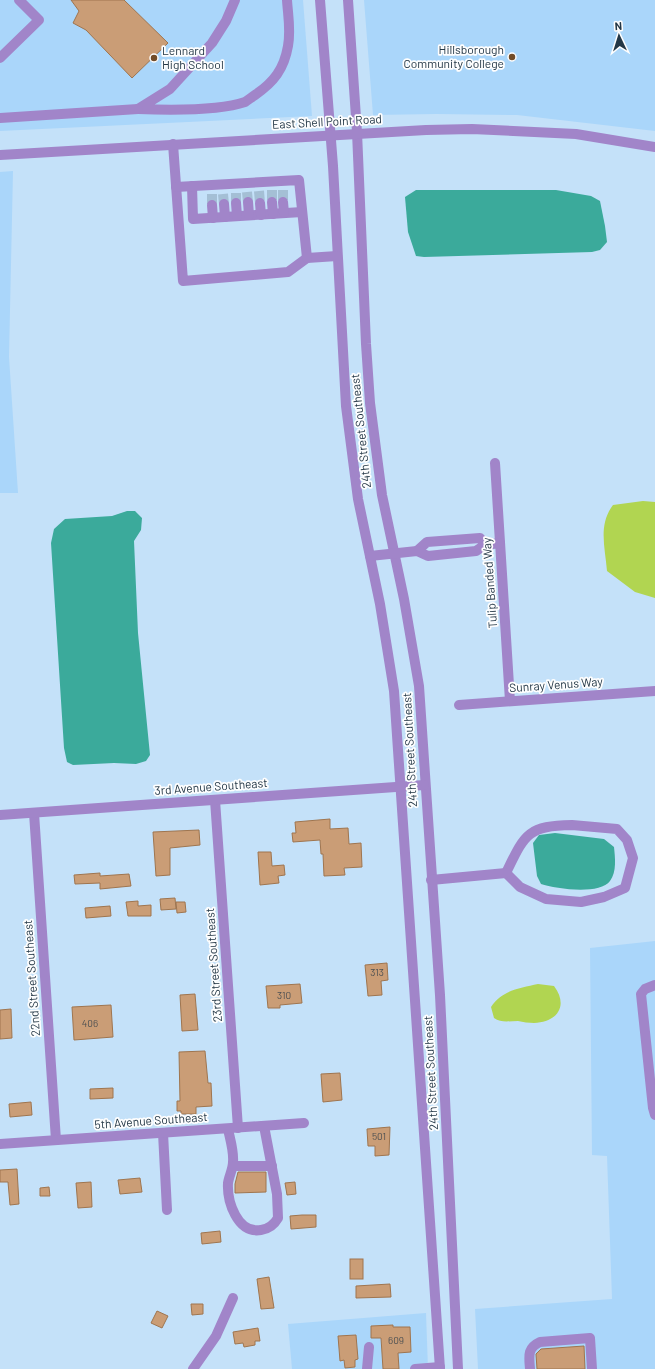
<svg xmlns="http://www.w3.org/2000/svg" width="655" height="1369" viewBox="0 0 655 1369" font-family="Barlow,sans-serif">
  <rect width="100%" height="100%" fill="#c4e1f9"/>
  <!-- built -->
  <g fill="#aad6fa">
    <polygon points="0,0 303,0 312,116 0,131"/>
    <polygon points="364,0 655,0 655,131 517,115 437,114 373,115"/>
    <polygon points="13,171 9,357 18,493 0,493 0,172"/>
    <polygon points="655,941 655,1369 478,1369 475,1309 612,1299 607,1156 592,1155 590,948"/>
    <polygon points="426,1313 428,1369 292,1369 288,1324"/>
  </g>
  <!-- green -->
  <g fill="#b1d551">
    <path d="M 643,501 L 655,502 L 655,598 L 635,592 L 607,571 C 605,547 598,525 613,505 Z"/>
    <path d="M 538,984 L 554,986 C 569,1006 557,1022 534,1023 C 529,1023 523,1022 518,1021 C 509,1021 501,1023 494,1018 L 491,1007 C 502,990 520,988 538,984 Z"/>
  </g>
  <!-- water -->
  <g fill="#3baa9b">
    <polygon points="416,190 556,190 591,196 600,201 605,226 607,242 600,250 592,252 424,257 416,256 408,232 405,197"/>
    <polygon points="127,511 135,511 142,518 141,530 134,541 138,633 150,755 146,761 136,764 114,763 73,765 67,762 64,748 51,543 54,529 65,519 112,516"/>
    <path d="M 555,833 L 604,839 L 614,847 C 615,857 617,872 610,881 C 600,895 556,889 541,884 L 537,876 L 533,843 L 539,835 Z"/>
  </g>
  <!-- building -->
  <g fill="#ca9d76" stroke="#9f754f">
    <polygon points="71,0 124,0 168,43 132,78 86,30 73,23 79,11"/>
    <polygon points="330,819 330,829 348,828 349,844 361,843 362,867 344,868 345,875 324,876 323,854 321,854 320,840 293,842 292,833 296,833 295,822"/>
    <polygon points="199,830 200,845 170,848 170,875 156,876 153,832"/>
    <polygon points="258,852 271,852 272,866 284,865 285,875 278,876 279,883 260,885"/>
    <polygon points="100,873 100,876 129,874 131,886 100,889 100,883 75,884 74,875"/>
    <polygon points="175,898 176,909 161,910 160,899"/>
    <polygon points="138,901 138,906 151,905 151,916 128,916 126,902"/>
    <polygon points="176,902 185,902 186,912 177,913"/>
    <polygon points="110,906 111,916 86,918 85,908"/>
    <polygon points="387,963 388,980 381,981 382,995 368,996 365,965"/>
    <polygon points="300,984 302,1003 280,1005 280,1008 268,1008 266,986"/>
    <polygon points="195,994 198,1030 182,1031 180,995"/>
    <polygon points="111,1005 113,1037 74,1040 72,1007"/>
    <polygon points="11,1009 12,1038 0,1039 0,1010"/>
    <polygon points="205,1051 208,1083 211,1083 212,1106 196,1107 196,1114 181,1114 181,1111 177,1111 177,1101 180,1101 179,1052"/>
    <polygon points="340,1073 342,1100 323,1102 321,1074"/>
    <polygon points="113,1088 113,1098 90,1099 90,1089"/>
    <polygon points="31,1102 32,1115 10,1117 9,1104"/>
    <polygon points="390,1127 389,1155 375,1156 375,1146 368,1146 367,1129"/>
    <polygon points="17,1169 19,1204 10,1205 8,1182 0,1182 0,1170"/>
    <polygon points="238,1172 266,1172 266,1192 235,1193 235,1184"/>
    <polygon points="140,1178 142,1192 120,1194 118,1180"/>
    <polygon points="91,1182 92,1207 78,1208 76,1183"/>
    <polygon points="295,1182 296,1194 287,1195 285,1183"/>
    <polygon points="49,1187 50,1196 40,1196 40,1188"/>
    <polygon points="302,1215 316,1215 316,1227 291,1229 290,1216"/>
    <polygon points="220,1231 221,1242 202,1244 201,1233"/>
    <rect x="350" y="1259" width="13" height="20"/>
    <polygon points="269,1277 274,1308 261,1309 257,1279"/>
    <polygon points="390,1284 391,1297 356,1298 356,1286"/>
    <polygon points="191,1304 203,1304 203,1314 192,1315"/>
    <polygon points="157,1311 168,1316 162,1328 151,1323"/>
    <polygon points="393,1325 393,1327 410,1327 411,1352 398,1353 399,1369 383,1369 381,1338 371,1338 371,1326"/>
    <polygon points="258,1328 260,1341 255,1341 255,1345 244,1347 243,1343 235,1344 233,1332"/>
    <polygon points="356,1335 358,1359 355,1360 355,1367 345,1368 344,1360 340,1361 338,1336"/>
    <polygon points="584,1346 585,1369 537,1369 536,1354 541,1349"/>
  </g>
  <g fill="none" stroke-linecap="round" stroke-linejoin="round">
    <!-- minor-tunnel -->
    <g stroke="#a4bfd5" stroke-width="10" stroke-dasharray="10 5" stroke-linecap="butt">
      <polyline points="272,190 272,202"/>
      <polyline points="283,190 283,202"/>
      <polyline points="259,191 260,203"/>
      <polyline points="247,192 248,202"/>
      <polyline points="236,193 236,203"/>
      <polyline points="212,194 212,205"/>
      <polyline points="223,194 224,204"/>
    </g>
    <!-- minor -->
    <g stroke="#a185c9" stroke-width="10">
      <path d="M 235,0 L 226,21 L 212,43 L 170,89 L 138,109 C 165,110 219,111 245,102 C 248,100 252,97 255,95 C 274,82 284,69 288,46 C 291,30 288,16 287,0"/>
      <polyline points="320,0 333,166 346,406 358,499 380,604 394,691 440,1369"/>
      <polyline points="348,0 357,132 366,344 370,403 382,495 404,599 419,686 440,995 458,1369"/>
      <polyline points="0,58 39,20 19,0"/>
      <polyline points="0,118 138,109"/>
      <polyline points="173,144 183,281 288,272 307,258 337,256"/>
      <polyline points="0,155 426,130 472,129 576,134 655,147"/>
      <polyline points="192,186 193,219 302,212"/>
      <polyline points="176,187 299,180 307,258"/>
      <polyline points="248,202 249,215"/>
      <polyline points="272,202 273,214"/>
      <polyline points="283,202 284,213"/>
      <polyline points="236,203 237,216"/>
      <polyline points="260,203 261,215"/>
      <polyline points="224,204 225,217"/>
      <polyline points="212,205 213,218"/>
      <polyline points="495,463 510,701"/>
      <polyline points="417,551 427,542 480,538 485,545"/>
      <polyline points="370,556 417,551 428,556 476,551 485,545 500,543"/>
      <polyline points="459,705 655,691"/>
      <polyline points="215,800 238,1128"/>
      <polyline points="34,813 56,1140"/>
      <polyline points="0,815 424,785"/>
      <path d="M 572,825 L 617,829 L 627,840 L 633,858 L 625,888 L 604,897 L 581,902 L 546,899 L 520,887 L 506,873 C 525,834 527,826 572,825 Z"/>
      <polyline points="431,880 506,873"/>
      <polyline points="655,985 645,989 641,994 653,1108 655,1115"/>
      <path d="M 228,1129 C 230,1139 234,1151 233,1162 C 233,1169 229,1176 228,1183 C 227,1201 237,1234 261,1230 C 268,1229 274,1225 278,1218 L 277,1194 L 264,1126"/>
      <polyline points="163,1133 167,1210"/>
      <polyline points="0,1144 304,1123"/>
      <polyline points="233,1166 272,1166"/>
      <polyline points="193,1369 216,1336 233,1298"/>
      <polyline points="367,1369 369,1347"/>
      <polyline points="415,1369 440,1367"/>
      <path d="M 530,1369 C 529,1356 527,1348 540,1342 L 590,1338 L 592,1369"/>
    </g>
  </g>
  <!-- markers -->
  <g fill="#724c28" stroke="#fefefe" stroke-width="1.5">
    <circle cx="512" cy="57" r="4"/>
    <circle cx="154" cy="58" r="4"/>
  </g>
  <g text-anchor="middle" stroke-width="3.5" stroke-linejoin="round" paint-order="stroke">
    <!-- number labels -->
    <g font-size="10" fill="#4d5052">
      <text x="377" y="976">313</text>
      <text x="284" y="999">310</text>
      <text x="90" y="1027">406</text>
      <text x="379" y="1140">501</text>
      <text x="396" y="1344">609</text>
    </g>
    <!-- poi labels -->
    <g font-size="12" fill="#233746" stroke="#fefefe" text-anchor="end">
      <text x="504" y="54">Hillsborough<tspan x="504" dy="14">Community College</tspan></text>
      <text x="162" y="55" text-anchor="start">Lennard<tspan x="162" dy="14">High School</tspan></text>
    </g>
    <!-- street labels -->
    <g font-size="12" fill="#233746" stroke="#fefefe">
      <text transform="translate(327 122) rotate(-3)" y="4">East Shell Point Road</text>
      <text transform="translate(361 431) rotate(-96)" y="4">24th Street Southeast</text>
      <text transform="translate(490 583) rotate(-94)" y="4">Tulip Banded Way</text>
      <text transform="translate(556 685) rotate(-4)" y="4">Sunray Venus Way</text>
      <text transform="translate(410 750) rotate(-93)" y="4">24th Street Southeast</text>
      <text transform="translate(211 787) rotate(-4)" y="4">3rd Avenue Southeast</text>
      <text transform="translate(214 965) rotate(-94)" y="4">23rd Street Southeast</text>
      <text transform="translate(32 978) rotate(-94)" y="4">22nd Street Southeast</text>
      <text transform="translate(431 1073) rotate(-93)" y="4">24th Street Southeast</text>
      <text transform="translate(151 1121) rotate(-4)" y="4">5th Avenue Southeast</text>
    </g>
  </g>
  <!-- north arrow -->
  <g transform="translate(619 36) rotate(356)" stroke="#fefefe" stroke-width="3" paint-order="stroke">
  <path d="M0-3L7 15L0 10L-7 15Z" fill="#233746"/>
  <text y="-6" font-size="11" font-weight="bold" text-anchor="middle" fill="#233746">N</text>
  </g>
</svg>
